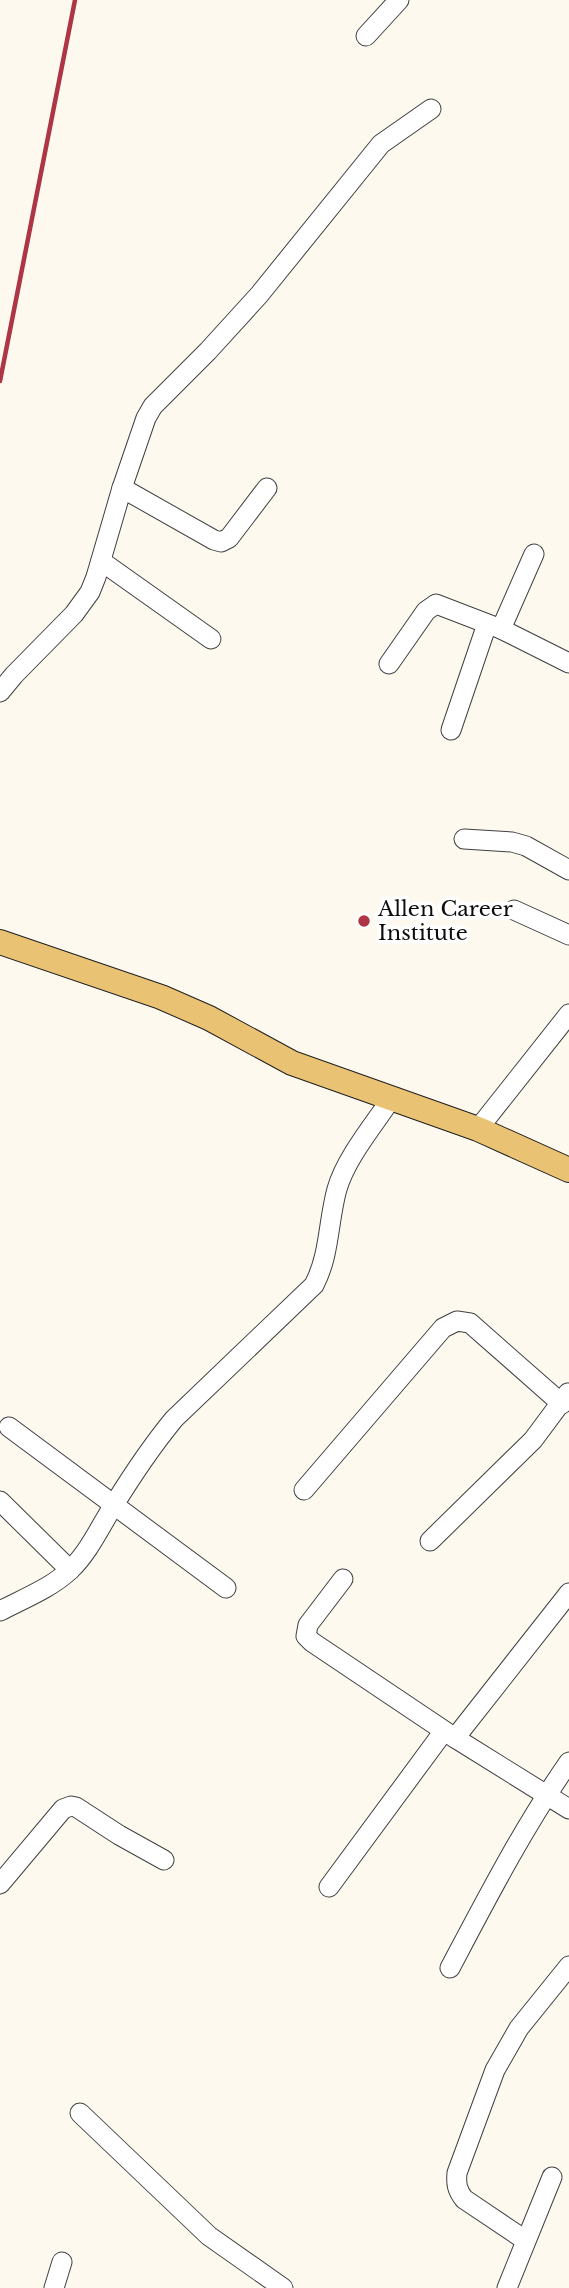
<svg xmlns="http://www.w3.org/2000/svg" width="569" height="2288" viewBox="0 0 569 2288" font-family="'Libre Baskerville',serif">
  <rect width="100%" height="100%" fill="#fdf9ef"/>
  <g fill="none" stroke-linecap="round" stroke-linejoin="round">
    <!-- minor casing -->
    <g stroke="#404040" stroke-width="21">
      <g id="minor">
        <polyline points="366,36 399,0"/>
        <polyline points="122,488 214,540 221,542 229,538 267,488"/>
        <polyline points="101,561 211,639"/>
        <polyline points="501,629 534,554"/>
        <polyline points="389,664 426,611 436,604 501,629 569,663"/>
        <polyline points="0,692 14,675 74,614 90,592 96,577 122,488 146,418 153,406 208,351 259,295 381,144 431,109"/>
        <polyline points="451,730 487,624"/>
        <polyline points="464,839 512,842 526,846 569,870"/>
        <polyline points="514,910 569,935"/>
        <polyline points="478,1129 569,1014"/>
        <polyline points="9,1427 226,1588"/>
        <polyline points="304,1490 443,1328 457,1321 470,1323 562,1404"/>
        <polyline points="0,1501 70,1570"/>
        <polyline points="430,1541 533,1440 568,1393"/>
        <polyline points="343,1579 308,1625 306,1636 312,1642 455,1738"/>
        <polyline points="569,1593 455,1738 569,1809"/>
        <path d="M 0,1611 C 23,1599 51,1588 70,1570 C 88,1553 99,1529 112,1508 C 131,1477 151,1447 174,1419 L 314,1285 C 330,1255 328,1221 337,1189 C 346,1158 373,1126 391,1099"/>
        <polyline points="0,1884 63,1809 71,1806 76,1807 119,1835 164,1860"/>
        <polyline points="329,1887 444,1731"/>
        <path d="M 450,1968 C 487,1898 523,1828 569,1762"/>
        <polyline points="80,2113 209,2236 283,2288"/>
        <path d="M 525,2240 L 464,2199 C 457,2190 456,2184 457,2173 L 495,2070 L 519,2028 L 569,1966"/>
        <polyline points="54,2288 62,2262"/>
        <polyline points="507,2288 552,2177"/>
      </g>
    </g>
    <!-- major casing -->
    <g stroke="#1e1e1e" stroke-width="26">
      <polyline id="major" points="0,942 161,997 209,1018 292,1063 478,1129 569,1170"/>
    </g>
    <!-- minor -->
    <use href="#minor" stroke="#fff" stroke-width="19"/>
    <!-- major -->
    <use href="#major" stroke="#e9c273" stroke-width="24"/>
    <!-- rail -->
    <polyline stroke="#ad3545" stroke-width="4.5" points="0,381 75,0"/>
  </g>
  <!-- markers -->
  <circle fill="#ad3545" stroke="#fff" stroke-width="2.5" cx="364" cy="921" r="7"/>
  <g text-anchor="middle" stroke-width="7" stroke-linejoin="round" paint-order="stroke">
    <!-- poi labels -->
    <g font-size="21" fill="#0d0d0d" stroke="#fff" text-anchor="start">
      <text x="378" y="916">Allen Career<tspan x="378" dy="24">Institute</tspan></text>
    </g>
  </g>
</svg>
